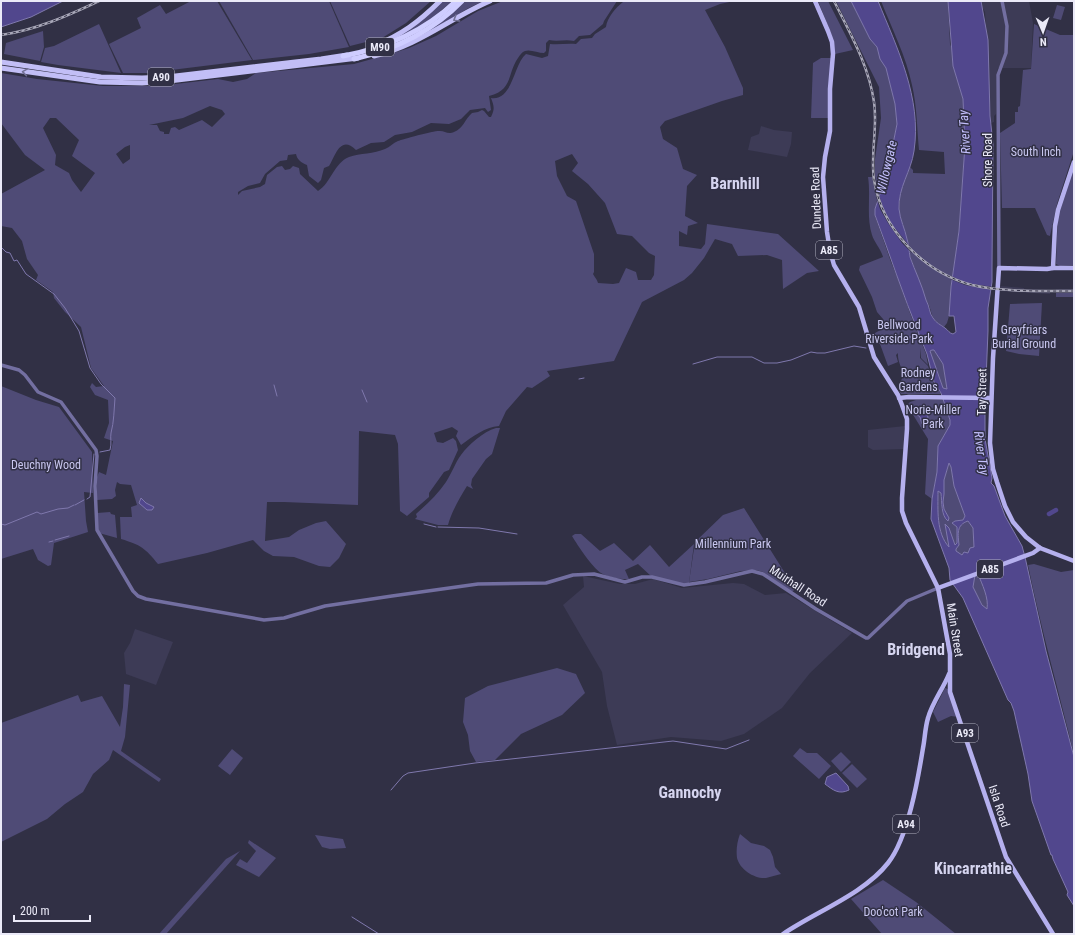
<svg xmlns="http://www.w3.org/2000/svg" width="1075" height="935" viewBox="0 0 1075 935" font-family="'Roboto Condensed',sans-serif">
  <rect width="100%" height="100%" fill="#313045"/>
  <!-- built -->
  <g fill="#3d3b56">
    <polygon points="982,1 1029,1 1033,23 1031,68 998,68 996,78 996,114 994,116 994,122 991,123 985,12 982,7"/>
    <polygon points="761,126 774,130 792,132 791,144 787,157 748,150 751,137 759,134"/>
    <polygon points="1000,286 1024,288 1024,289 1050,290 1050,294 1000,291"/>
    <rect x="1056" y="289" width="18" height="8"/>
    <polygon points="905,426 904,449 873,450 868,447 868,430"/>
    <polygon points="583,576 620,584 635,584 653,579 682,588 733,583 744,584 765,595 786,593 852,633 810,673 782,708 744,734 721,741 671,737 617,745 607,706 602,672 563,605 584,587"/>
    <polygon points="135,629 173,642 156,685 126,674 124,653 130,643"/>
  </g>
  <!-- green -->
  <g fill="#4f4b76" fill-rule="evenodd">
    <polygon points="191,1 217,1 252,60 147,73 123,73 109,44 141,28 137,18 160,5 166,14"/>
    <polygon points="219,1 329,1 349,47 309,54 253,60"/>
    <polygon points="330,1 431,1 406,23 382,38 350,46"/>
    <path d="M 441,1 L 452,1 C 434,17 414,34 391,41 Z"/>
    <path d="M 465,1 L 484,1 C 461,10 442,26 419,36 L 445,19 Z"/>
    <path d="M 503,1 L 617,1 L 604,21 L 603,24 L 590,35 L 579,36 L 574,41 C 565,39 558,42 549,40 L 546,43 L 546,51 L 544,53 C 538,53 530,49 525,51 C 522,52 520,55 518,58 C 507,74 513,90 489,96 L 491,110 L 488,112 L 485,108 L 470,110 L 461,119 L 449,124 L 431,123 L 412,132 L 395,135 L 384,142 L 371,143 L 356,150 C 340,134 335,157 329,166 L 324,168 L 321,180 L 318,183 L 309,176 L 307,165 C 302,163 297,160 296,154 L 288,155 L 287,160 L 280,161 L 265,174 L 260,183 L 248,186 L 238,192 L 238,195 L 242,191 L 260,187 L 265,184 L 267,175 L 277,167 L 282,166 L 285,170 L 290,169 L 293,166 L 299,168 L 300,174 L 318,191 C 331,183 334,163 349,157 C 360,153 374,154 385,149 C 390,147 393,143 398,141 C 403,139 436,130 440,131 C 445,131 448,135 454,132 C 463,129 465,119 472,113 L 478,112 L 482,110 L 484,111 L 489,117 L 491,117 C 495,109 494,106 491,98 C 513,101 513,65 526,54 L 542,58 L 548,56 L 550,44 C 559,45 567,43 576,44 L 581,39 L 592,38 L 595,34 L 606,27 C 607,18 616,7 623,2 L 734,1 L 720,4 L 705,10 L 725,47 L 743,88 L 743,95 L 722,101 L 665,121 L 660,127 L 663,139 L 677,148 L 683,169 L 697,175 L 687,186 L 685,216 L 698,223 L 688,226 L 687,235 L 679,231 L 679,246 L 701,249 L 705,244 L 707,224 L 778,234 L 819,271 L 807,273 L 783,289 L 782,260 L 767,255 L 738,256 L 732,244 L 715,239 L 704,258 L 692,273 L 684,280 L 642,302 L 614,361 L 547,371 L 550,376 L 532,388 L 527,387 L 506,411 L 499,426 C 485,427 472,437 461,445 L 456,436 L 458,431 L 452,427 L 434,433 L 437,442 L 443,443 L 453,438 L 456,441 L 458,450 L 449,470 L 444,472 L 429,493 L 429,497 L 407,516 L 400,511 L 398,444 L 395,435 L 359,431 L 358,505 L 284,502 L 267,502 L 265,541 L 289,537 L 299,530 L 316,523 L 326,521 L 346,544 L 339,558 L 330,567 L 319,566 L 294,557 L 273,556 L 264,551 L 253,540 L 207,553 L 158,564 C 145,548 141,545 121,539 L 120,517 L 132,517 L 131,507 L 137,505 L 131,485 L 120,484 L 117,482 L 115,490 L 116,496 L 112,499 L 97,500 L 97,477 L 99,472 L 106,475 L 113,441 L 104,438 L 109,423 L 108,400 L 95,395 L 90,387 L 92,383 L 96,387 L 104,386 L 91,368 L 81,327 L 65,312 L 54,298 L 53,292 L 36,280 L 38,275 L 27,259 L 22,241 L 12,228 L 1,226 L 1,194 L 45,170 L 25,155 L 1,123 L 1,73 L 37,79 L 103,86 L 158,86 L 218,79 L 233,82 L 247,79 L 256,73 L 354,64 L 390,54 L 409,48 L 436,36 L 478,11 ZM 210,106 L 222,110 L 225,114 L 212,127 L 202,120 L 179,130 L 175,127 L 171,128 L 169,134 L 164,134 L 164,132 L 160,131 L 157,125 L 149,125 L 183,118 ZM 50,118 L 56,118 L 79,140 L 72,156 L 95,173 L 81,192 L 72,180 L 69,173 L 55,165 L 56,155 L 43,128 ZM 130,145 L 130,159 L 123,164 L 116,154 L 125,147 ZM 572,154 L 578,163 L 572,171 L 588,184 L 605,203 L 617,234 L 632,236 L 649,253 L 655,256 L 654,275 L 651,280 L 638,280 L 636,272 L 626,268 L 619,283 L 613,284 L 598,283 C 597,279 595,278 593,274 L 594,272 L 594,254 L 576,201 L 567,196 L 557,176 L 555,161 Z"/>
    <polygon points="818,1 828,1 853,50 835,54 831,33"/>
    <polygon points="836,1 851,1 870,39 877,47 880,59 886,68 895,104 897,124 893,144 893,156 880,194 875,176 875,159 881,118 879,87"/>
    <path d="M 881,1 L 948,1 L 950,44 L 952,49 L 953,66 L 963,99 L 965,145 L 959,231 L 951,287 L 949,316 L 947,323 L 944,327 C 928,318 934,312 926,300 L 910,256 L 907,238 L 902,223 L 899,211 L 900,191 L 910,167 L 913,170 L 913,173 L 945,174 L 944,154 L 944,152 L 919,150 C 917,129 917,106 912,85 C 906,56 892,29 881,1 Z"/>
    <polygon points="1057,5 1065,7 1061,20 1053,18"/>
    <polygon points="99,24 121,73 58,65 41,62 45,48 54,46"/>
    <polygon points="1034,24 1060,35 1074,35 1074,151 1057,204 1050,236 1047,235 1035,208 1002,208 1000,133 1015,123 1015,112 1018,112 1018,107 1020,106 1023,70 1031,69"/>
    <polygon points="43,31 44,47 40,61 4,54 6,43"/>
    <polygon points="821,58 832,58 829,118 811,118 813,63"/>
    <polygon points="1074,164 1074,265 1060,266 1056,264 1058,210"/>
    <path d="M 868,177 L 872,177 L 877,200 L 875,216 L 891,262 L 898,279 L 910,313 L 926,354 L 928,365 L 921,358 L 920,348 L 920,358 L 928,366 L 933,382 L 941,394 L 901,394 L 899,391 L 905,387 L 901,381 C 906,371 897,364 898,353 L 896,355 L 898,362 L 888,366 L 880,344 L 873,342 L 870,336 L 882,329 L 883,319 L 877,312 L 872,297 L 859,270 L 860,266 L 883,257 C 881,249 874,242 872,235 C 866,216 871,196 868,177 Z"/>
    <rect x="1056" y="293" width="18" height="4"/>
    <polygon points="1042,303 1039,356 1019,354 1006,351 1010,304"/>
    <polygon points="932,350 934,350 943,364 947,389 943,388 930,351"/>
    <polygon points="1,386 36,400 59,407 92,452 93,493 84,492 86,521 88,532 54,543 51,565 48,566 38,560 33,549 1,559"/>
    <polygon points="916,400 944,400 950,420 950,425 938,446 937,472 932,499 925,494 928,439 907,405 910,402"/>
    <path d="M 496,428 L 500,428 L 492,454 L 486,459 L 472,479 L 471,485 L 473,489 L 467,486 C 459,499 452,511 448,525 L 438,525 L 415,519 L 417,517 L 416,514 C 427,504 438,494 446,482 C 452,473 455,463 461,455 C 469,444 483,432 496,428 Z"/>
    <path d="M 949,463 L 951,467 L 954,486 L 965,516 L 963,520 L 955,521 L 952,523 L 957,527 L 957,543 L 955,545 L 949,528 L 949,548 C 936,533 938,509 938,490 L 941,493 L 943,513 L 949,518 L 944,509 L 943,502 L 944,494 L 944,480 Z"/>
    <polygon points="744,508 795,589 792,592 763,572 756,570 741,571 708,579 689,582 695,542 723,515"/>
    <polygon points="110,512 111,514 115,515 117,538 99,533 97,526 97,513"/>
    <path d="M 968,521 L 973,528 L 975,547 L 968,553 L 962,555 L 956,552 L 956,549 L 959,545 C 958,534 956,525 968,521 Z"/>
    <path d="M 575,534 L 581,534 L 600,551 L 614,543 L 633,561 L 650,545 L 669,567 L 694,544 L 689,583 L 684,585 L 652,577 L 638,564 L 625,570 L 629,579 C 623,580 607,577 601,573 C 592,567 578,546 572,536 Z"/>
    <path d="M 1034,564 L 1061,572 L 1074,570 L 1074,755 C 1059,692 1041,629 1028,565 Z"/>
    <path d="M 978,574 C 983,584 989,598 987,609 L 983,606 L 973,588 L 975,575 Z"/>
    <polygon points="557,668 576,674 585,693 562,715 521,734 495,760 476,762 470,751 468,735 463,722 465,698 488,686"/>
    <polygon points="124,684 130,685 125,737 121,751 161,779 159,782 113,750 109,760 93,774 83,792 65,804 47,819 1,842 1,723 78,695 81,702 102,696 120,727 123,707"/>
    <polygon points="945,688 948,689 958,717 951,716 938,722 933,712"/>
    <polygon points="800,748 807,753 817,753 831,766 819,779 793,756"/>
    <polygon points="232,749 243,758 230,775 218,766"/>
    <polygon points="841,752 851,762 841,772 831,761"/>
    <polygon points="852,764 867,779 857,788 842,773"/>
    <path d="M 740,834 L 751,843 L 764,846 L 770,850 L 773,857 L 775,867 L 781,874 C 776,875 771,877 766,878 C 755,879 740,870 737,858 C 736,850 737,842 740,834 Z"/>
    <polygon points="315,835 343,839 346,848 330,849 322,847"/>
    <polygon points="249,840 276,858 259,877 236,865 240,859 247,863 256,851 248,843"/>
    <polygon points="240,851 166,934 159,934 226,859"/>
    <polygon points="883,880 916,902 956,934 882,934 851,899"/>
  </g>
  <!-- water -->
  <g fill="#51478d" stroke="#7f78ad" fill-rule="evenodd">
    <polygon points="1,1 63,1 31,17 1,27"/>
    <path d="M 851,1 L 878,1 C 897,48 922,98 914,151 C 911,172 898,187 899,209 C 900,220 905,229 907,239 C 909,245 909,251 910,257 C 915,271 922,285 926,300 C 930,307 929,313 933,318 C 936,323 941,325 945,328 C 949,331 949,333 953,334 L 956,332 L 954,316 L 949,316 L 951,287 L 959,231 L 965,145 L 963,99 L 953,66 L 948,1 L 981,1 L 988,40 L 990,116 L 993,144 L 992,268 L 992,282 L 988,308 L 988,331 L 985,404 L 985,439 L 992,478 L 991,483 L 994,486 L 1005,516 L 1022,546 L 1025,557 L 1046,651 L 1074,757 L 1074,906 L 1067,895 L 1068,892 L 1053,859 L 1052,855 L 1051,855 L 1032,801 L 1028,774 L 1014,711 L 1011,703 L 1008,700 L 963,598 L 950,580 L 949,568 L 931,519 L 932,499 L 937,472 L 938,446 L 950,425 L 950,420 L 941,393 L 934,382 L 927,354 L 919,334 L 909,338 L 903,339 L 919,334 C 903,295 890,255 875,215 L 875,209 L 880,194 L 893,156 L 893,144 L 897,124 L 895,104 L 886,68 L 880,59 L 877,47 L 870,39 ZM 932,350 L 934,350 L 943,364 L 947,389 L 943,388 L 930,351 ZM 949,463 L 951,467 L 954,486 L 965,516 L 963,520 L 955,521 L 952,523 L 957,527 L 957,543 L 955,545 L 949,528 L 945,524 L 949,547 C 936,533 938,509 938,491 L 941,493 C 942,502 941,516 948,521 L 949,518 L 944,509 L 943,502 L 944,494 L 944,480 ZM 968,521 L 973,528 L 974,547 L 970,548 L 968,553 L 964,552 L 962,555 L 956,551 L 956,549 L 959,545 C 958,534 956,525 968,521 ZM 978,574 C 982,584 989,598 987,609 L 982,605 L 973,587 L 975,575 Z"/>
    <polygon points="920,407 924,409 928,417 926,424 922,424 920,417 915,413 914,411"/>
    <polygon points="141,498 146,503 154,507 152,510 147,510 139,503"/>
    <path d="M 836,773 L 848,786 L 849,790 C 839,795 833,790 825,784 L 827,777 Z"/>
  </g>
  <!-- pier -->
  <g fill="#313045">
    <polygon points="878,192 883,208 890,222 911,248 912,253 902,243 888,223 880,209 877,199"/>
    <polygon points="951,276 966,283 993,287 993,290 965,285 950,279"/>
  </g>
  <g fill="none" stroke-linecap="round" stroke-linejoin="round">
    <!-- stream -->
    <g stroke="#7f78ad" stroke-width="1">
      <path d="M 1,247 L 6,252 L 10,253 L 14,261 L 17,260 L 26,274 L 54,294 L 65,308 L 79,331 L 90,368 L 101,384 L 115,398 C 114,410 114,422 111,433 C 110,438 112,443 110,450 L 100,452"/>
      <polyline points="693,364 717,357 752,357 764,363 777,363 791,360 811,352 817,353 825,353 854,346 866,348"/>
      <polyline points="579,379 584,378"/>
      <polyline points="274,385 277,396"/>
      <polyline points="362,390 367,402"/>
      <polyline points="87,499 90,497 94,454"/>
      <polyline points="75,505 84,500"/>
      <polyline points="1,524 5,525 37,512 41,514 58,509 68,508 74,505"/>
      <polyline points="424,524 436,527"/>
      <polyline points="438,527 479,528 517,534"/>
      <polyline points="55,540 69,536"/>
      <polyline points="49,542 53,541"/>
      <polyline points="391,790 403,776 408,773 475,763 673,741 726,749 749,740"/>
      <polyline points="352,917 379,934"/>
    </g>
    <!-- river -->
    <polyline stroke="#51478d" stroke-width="4.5" points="1049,514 1056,510"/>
    <!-- tertiary -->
    <g stroke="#736fa1" stroke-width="3.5">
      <polyline points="999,268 998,75 1006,53 1007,26 1002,1"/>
      <polyline points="1,365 19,370 25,375 38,392 61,402 96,450 97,456 95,486 97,530 133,591 138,596 146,599 264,620 284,618 325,606 392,596 478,584 546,583 573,575 594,574 625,582 642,577 652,577 684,585 705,582 752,571 763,574 816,609 866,638 868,638 907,601 938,588"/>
    </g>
    <!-- primary -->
    <g stroke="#b5b0ee" stroke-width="4.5">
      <polyline points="815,1 828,31 832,42 833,54 830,89 830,131 825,157 823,177 827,232 830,251 834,265 859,307 874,357 898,395 902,405 907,419 907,429 902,498 902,511 906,523 938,588 950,654 950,692 1006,857 1053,934"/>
      <polyline points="1053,268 1055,226 1058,210 1074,162"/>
      <polyline points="1074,268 1053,268 1047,269 999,268 993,358 990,443 993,469 997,482 1005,506 1013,522 1026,537 1040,548 1074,561"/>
      <polyline points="899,398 909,397 991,398"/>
      <polyline points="938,588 1033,553 1040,548"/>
      <path d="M 783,934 C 815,912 864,894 888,863 C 908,838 918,779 923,748 C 925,738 925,728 928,718 C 932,703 943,689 949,674"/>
    </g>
    <!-- trunk -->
    <g stroke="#c2bef6" stroke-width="5">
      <path d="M 374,46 C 401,35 419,22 440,1"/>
      <path d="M 374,56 C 418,46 450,18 490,1"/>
      <polyline points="1,62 101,77 142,78 167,77 321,59 347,55"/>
      <polyline points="1,68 100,82 142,83 169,81 358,58"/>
    </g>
    <!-- motorway -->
    <g stroke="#cfcdff" stroke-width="5">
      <path d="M 343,56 C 386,48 424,32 456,1"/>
      <path d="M 354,59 C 396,49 432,32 462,1"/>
    </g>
    <!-- rail casing -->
    <g stroke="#a8a7b8" stroke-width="2.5">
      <g id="rail">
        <path d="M 834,1 C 850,33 869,66 874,102 C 878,128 870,154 874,180 C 882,229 923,272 972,285 C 1001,292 1044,291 1074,291"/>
        <path d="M 1,35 C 36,30 67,16 99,1"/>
      </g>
    </g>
    <!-- rail -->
    <use href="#rail" stroke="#313045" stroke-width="1" stroke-dasharray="3" stroke-linecap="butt"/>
  </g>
  <!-- one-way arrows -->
  <defs><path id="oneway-chevron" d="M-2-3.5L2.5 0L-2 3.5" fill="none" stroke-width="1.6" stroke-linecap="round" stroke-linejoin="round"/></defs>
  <g stroke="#727095">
    <use href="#oneway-chevron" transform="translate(456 19) rotate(149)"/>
    <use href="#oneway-chevron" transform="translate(25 72) rotate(-171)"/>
  </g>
  <g text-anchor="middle" stroke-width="3" stroke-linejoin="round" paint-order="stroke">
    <!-- shield labels -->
    <g fill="#313045" stroke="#b3b2c2" stroke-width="1">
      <rect x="366" y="38" width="28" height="18" rx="3"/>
      <rect x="148" y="68" width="26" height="18" rx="3"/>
      <rect x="816" y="241" width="26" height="18" rx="3"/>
      <rect x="977" y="560" width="26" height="18" rx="3"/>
      <rect x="952" y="724" width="26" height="18" rx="3"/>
      <rect x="893" y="815" width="26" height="18" rx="3"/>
    </g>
    <g font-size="11" font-weight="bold" fill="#ebeaf8">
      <text x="380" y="51">M90</text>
      <text x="161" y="81">A90</text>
      <text x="829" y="254">A85</text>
      <text x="990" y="573">A85</text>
      <text x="965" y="737">A93</text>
      <text x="906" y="828">A94</text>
    </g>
    <!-- park labels -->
    <g font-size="12" fill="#c9c7f0" stroke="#313045">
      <text x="1036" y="156">South Inch</text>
      <text x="899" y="329">Bellwood<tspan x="899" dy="14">Riverside Park</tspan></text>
      <text x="1024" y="334">Greyfriars<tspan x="1024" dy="14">Burial Ground</tspan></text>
      <text x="918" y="377">Rodney<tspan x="918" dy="14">Gardens</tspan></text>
      <text x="933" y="414">Norie-Miller<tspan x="933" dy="14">Park</tspan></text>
      <text x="46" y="469">Deuchny Wood</text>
      <text x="733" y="548">Millennium Park</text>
      <text x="893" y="916">Doo'cot Park</text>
    </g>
    <!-- street labels -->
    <g font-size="12" fill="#ebeaf8" stroke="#313045">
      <text transform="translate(988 160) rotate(-90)" y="4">Shore Road</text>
      <text transform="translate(816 198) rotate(-92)" y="4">Dundee Road</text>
      <text transform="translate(982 392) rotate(-89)" y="4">Tay Street</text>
      <text transform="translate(798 586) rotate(33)" y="4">Muirhall Road</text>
      <text transform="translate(955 630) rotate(81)" y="4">Main Street</text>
      <text transform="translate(999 806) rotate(72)" y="4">Isla Road</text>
    </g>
    <!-- water labels -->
    <g font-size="13" font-style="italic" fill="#c3bffc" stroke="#313045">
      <text transform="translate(964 132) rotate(-94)" y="5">River Tay</text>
      <text transform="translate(886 167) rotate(-77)" y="5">Willowgate</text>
      <text transform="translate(982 453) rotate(82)" y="5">River Tay</text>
    </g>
    <!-- district labels -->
    <g font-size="16" font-weight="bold" fill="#d5d4ef" stroke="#313045">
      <text x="735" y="189">Barnhill</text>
      <text x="916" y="655">Bridgend</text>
      <text x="690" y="798">Gannochy</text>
      <text x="973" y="874">Kincarrathie</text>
    </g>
  </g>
  <!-- border -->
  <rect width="1075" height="935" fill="none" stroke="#ebeaf8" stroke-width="4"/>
  <!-- north arrow -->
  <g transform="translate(1043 32) rotate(178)" stroke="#313045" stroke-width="3" paint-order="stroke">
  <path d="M0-3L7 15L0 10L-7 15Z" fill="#ebeaf8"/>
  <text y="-6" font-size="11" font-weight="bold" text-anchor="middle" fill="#ebeaf8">N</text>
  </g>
  <!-- scale -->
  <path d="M14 915v6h76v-6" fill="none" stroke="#ebeaf8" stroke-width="2"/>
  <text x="20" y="915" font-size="12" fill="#ebeaf8" stroke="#313045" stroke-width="3" paint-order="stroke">200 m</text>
</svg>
